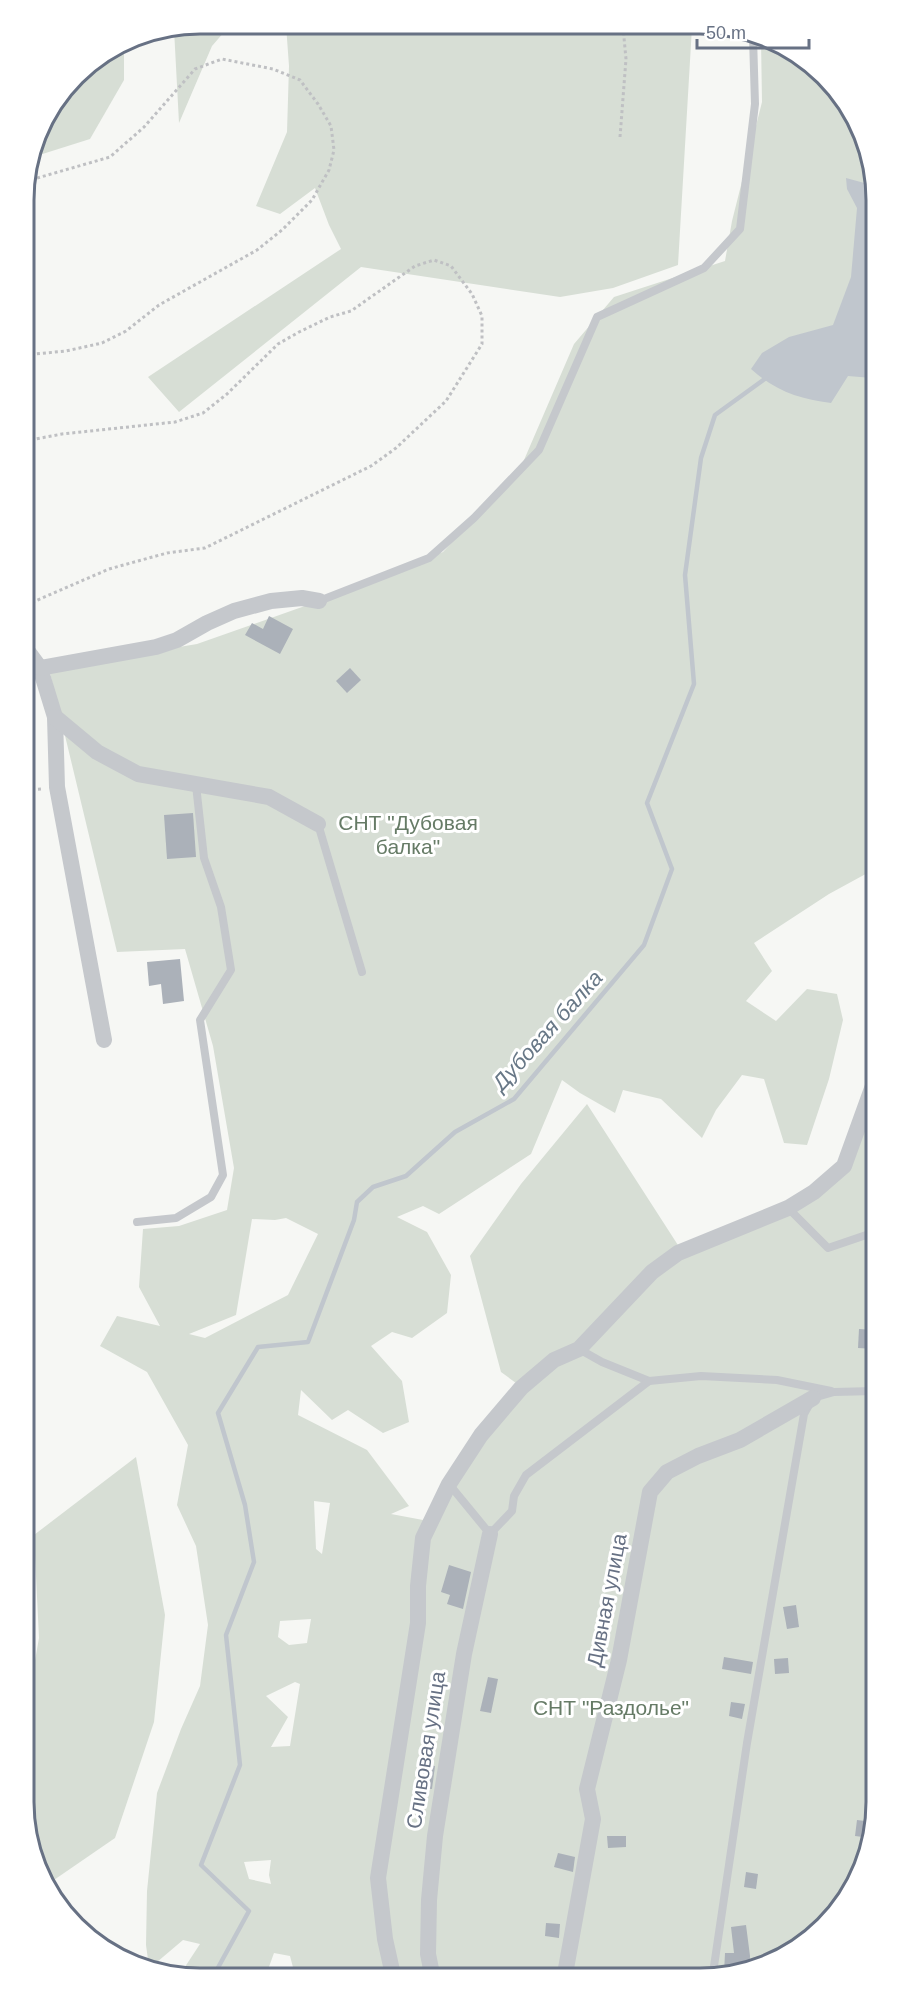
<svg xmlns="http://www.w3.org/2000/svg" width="901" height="2003" viewBox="0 0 901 2003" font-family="Arial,sans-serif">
  <rect width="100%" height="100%" fill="#f6f7f4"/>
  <!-- green -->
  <g fill="#d7ded5" fill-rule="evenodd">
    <polygon points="201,24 231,24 212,46 179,123 174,29"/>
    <polygon points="286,25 692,27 678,265 613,288 560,297 361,267 179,412 148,377 341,249 329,225 315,188 280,214 256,206 287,132 289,66"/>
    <path d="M 761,40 L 817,68 L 871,155 L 873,870 L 829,894 L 754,943 L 772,971 L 746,1001 L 776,1021 L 807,989 L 837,994 L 843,1020 L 829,1079 L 807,1145 L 784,1143 L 764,1079 L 742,1075 L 716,1110 L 702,1138 L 661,1099 L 623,1090 L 615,1113 L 580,1093 L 562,1080 L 531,1154 L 439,1214 L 423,1206 L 397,1217 L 427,1232 L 451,1275 L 447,1313 L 412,1338 L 392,1332 L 371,1346 L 402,1381 L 409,1422 L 383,1433 L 348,1410 L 332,1420 L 301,1390 L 298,1415 L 367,1450 L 409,1506 L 391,1514 L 423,1520 L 516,1383 L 501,1372 L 470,1256 L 521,1184 L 587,1104 L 685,1256 L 843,1177 L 874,1101 L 877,1814 L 864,1869 L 840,1910 L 799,1949 L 746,1973 L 295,1975 L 290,1956 L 274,1953 L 266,1975 L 179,1976 L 200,1944 L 183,1940 L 150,1968 L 149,1967 L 146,1945 L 147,1891 L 157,1793 L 181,1729 L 200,1686 L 208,1625 L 196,1546 L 177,1505 L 188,1445 L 147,1372 L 100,1346 L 117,1316 L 160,1326 L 139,1287 L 143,1229 L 179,1226 L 227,1210 L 234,1168 L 213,1046 L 185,949 L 117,952 L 49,669 L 197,644 L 319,601 L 443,552 L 521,467 L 574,344 L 614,297 L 725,261 L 732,221 L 762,102 ZM 286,1218 L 318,1234 L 288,1295 L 205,1338 L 189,1334 L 236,1315 L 252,1219 L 275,1220 ZM 314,1501 L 330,1503 L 322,1554 L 316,1549 ZM 311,1619 L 307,1643 L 289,1645 L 278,1637 L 280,1621 ZM 295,1682 L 300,1684 L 290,1746 L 271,1747 L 288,1717 L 266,1696 ZM 271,1860 L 269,1875 L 271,1884 L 249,1879 L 244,1862 Z"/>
    <polygon points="124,43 124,80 90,139 33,157 42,122 84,68"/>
    <polygon points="136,1457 165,1615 154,1722 115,1838 51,1882 30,1848 30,1689 39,1638 34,1535"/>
  </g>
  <!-- water -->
  <path fill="#c0c6cd" d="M 846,178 L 868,184 L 871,179 L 872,378 L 848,376 L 831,403 C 799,399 775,391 751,369 L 762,353 L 789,337 L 833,325 L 851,277 L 857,208 L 847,189 Z"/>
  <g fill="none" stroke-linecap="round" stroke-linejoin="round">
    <!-- stream -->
    <polyline stroke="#c0c6cd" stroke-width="4.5" points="214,1975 249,1911 201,1865 240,1765 226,1635 254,1562 245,1505 218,1413 258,1347 308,1342 354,1220 357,1202 373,1187 406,1176 455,1132 514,1099 644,945 672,869 647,803 694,684 685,575 701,458 715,415 766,378"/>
  </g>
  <!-- building -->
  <g fill="#abb1b9">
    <polygon points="269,616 293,629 280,654 245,635 252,623 263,629"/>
    <polygon points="350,668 361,680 347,693 336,681"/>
    <polygon points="193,813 196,857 167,859 164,815"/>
    <polygon points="180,959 184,1001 163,1004 161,984 149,986 147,962"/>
    <polygon points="859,1329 875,1330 875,1349 858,1348"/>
    <polygon points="449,1565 471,1572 463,1609 447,1604 450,1595 441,1592"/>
    <polygon points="796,1605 799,1627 787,1629 783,1607"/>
    <polygon points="724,1657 753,1662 751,1674 722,1669"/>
    <polygon points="788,1658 789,1673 775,1674 774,1659"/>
    <polygon points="488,1677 498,1679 491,1713 480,1711"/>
    <polygon points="731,1702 745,1704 742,1719 729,1716"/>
    <polygon points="423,1764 435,1766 432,1789 420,1788"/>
    <polygon points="857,1820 873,1822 871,1838 855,1836"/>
    <polygon points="607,1836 626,1836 626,1847 608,1848"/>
    <polygon points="558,1853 575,1857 573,1872 554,1867"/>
    <polygon points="746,1872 758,1874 756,1889 744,1887"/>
    <polygon points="546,1923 560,1924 559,1938 545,1936"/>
    <polygon points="746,1925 750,1956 749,1972 724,1973 725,1953 734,1953 731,1927"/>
  </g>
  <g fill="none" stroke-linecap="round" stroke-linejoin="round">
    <!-- path -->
    <g stroke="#bfc0c3" stroke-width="3" stroke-dasharray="3 3" stroke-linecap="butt">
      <polyline points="620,137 626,59 623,27"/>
      <polyline points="25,355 66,351 102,343 126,331 159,305 257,250 282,230 312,200 329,170 334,150 331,126 318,104 300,80 273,69 222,59 195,69 144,127 110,157 27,181"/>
      <polyline points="25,441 62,434 175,422 203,413 227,394 278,344 299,332 330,317 351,311 415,266 434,260 451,266 472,294 482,316 482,344 446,401 396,448 371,466 205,548 167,553 109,569 26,605"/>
      <polyline points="26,790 43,789"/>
    </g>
    <!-- lane -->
    <g stroke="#c5c8cc" stroke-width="8">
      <polyline points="319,601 429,558 474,518 539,450 597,317 704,268 740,229 755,104 753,37"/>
      <polyline points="318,824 362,972"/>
      <polyline points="788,1208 828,1248 875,1232"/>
      <polyline points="137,1222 176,1218 211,1197 223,1175 200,1020 231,970 221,907 204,858 196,785"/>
      <polyline points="579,1349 602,1362 649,1381"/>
      <polyline points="449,1484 490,1534 512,1511 514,1496 526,1475 649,1381 701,1376 777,1380 831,1391"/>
      <polyline points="713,1973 747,1743 804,1414 813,1398 834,1392 875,1391"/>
    </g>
    <!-- street -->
    <g stroke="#c5c8cc" stroke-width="16">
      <polyline points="26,649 40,668 55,717 57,787 104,1040"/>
      <polyline points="40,668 156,647 177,640 207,623 234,611 271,601 302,598 319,601"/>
      <polyline points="55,717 97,752 138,774 269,797 318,824"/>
      <polyline points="432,1974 428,1954 429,1900 435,1836 464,1654 490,1534"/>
      <polyline points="565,1974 593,1819 587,1789 619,1660 650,1492 667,1472 698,1456 740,1440 813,1398"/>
      <polyline points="393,1975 385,1939 378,1878 418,1623 418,1586 423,1538 449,1484 481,1435 521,1388 554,1360 579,1349 652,1272 678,1253 788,1208 814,1192 844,1166 874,1083"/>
    </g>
  </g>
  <g text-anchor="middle" stroke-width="6" stroke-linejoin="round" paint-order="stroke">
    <!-- park labels -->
    <g font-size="21" fill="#667b66" stroke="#fff">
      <text x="408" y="830">СНТ "Дубовая<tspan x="408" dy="24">балка"</tspan></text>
      <text x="611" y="1715">СНТ "Раздолье"</text>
    </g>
    <!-- street labels -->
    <g font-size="21" fill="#677184" stroke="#fff">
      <text transform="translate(607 1600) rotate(-79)" y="7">Дивная улица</text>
      <text transform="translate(426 1750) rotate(-81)" y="7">Сливовая улица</text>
    </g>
    <!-- water labels -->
    <g font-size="22" font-style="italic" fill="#687887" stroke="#fff">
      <text transform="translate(547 1030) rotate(-48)" y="8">Дубовая балка</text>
    </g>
  </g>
  <!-- crop -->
  <path d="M0 0H901V2003H0ZM200 34H700A166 166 0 0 1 866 200V1802A166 166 0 0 1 700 1968H200A166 166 0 0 1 34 1802V200A166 166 0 0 1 200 34Z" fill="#fff" fill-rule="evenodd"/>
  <path fill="none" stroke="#677184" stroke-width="3" d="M200 34H700A166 166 0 0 1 866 200V1802A166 166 0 0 1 700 1968H200A166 166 0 0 1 34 1802V200A166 166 0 0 1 200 34Z"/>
  <!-- scale -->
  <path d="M697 39v9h112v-9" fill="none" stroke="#677184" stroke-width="3"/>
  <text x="706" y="39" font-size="18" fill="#677184" stroke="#ffffff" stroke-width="4.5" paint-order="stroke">50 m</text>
</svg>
